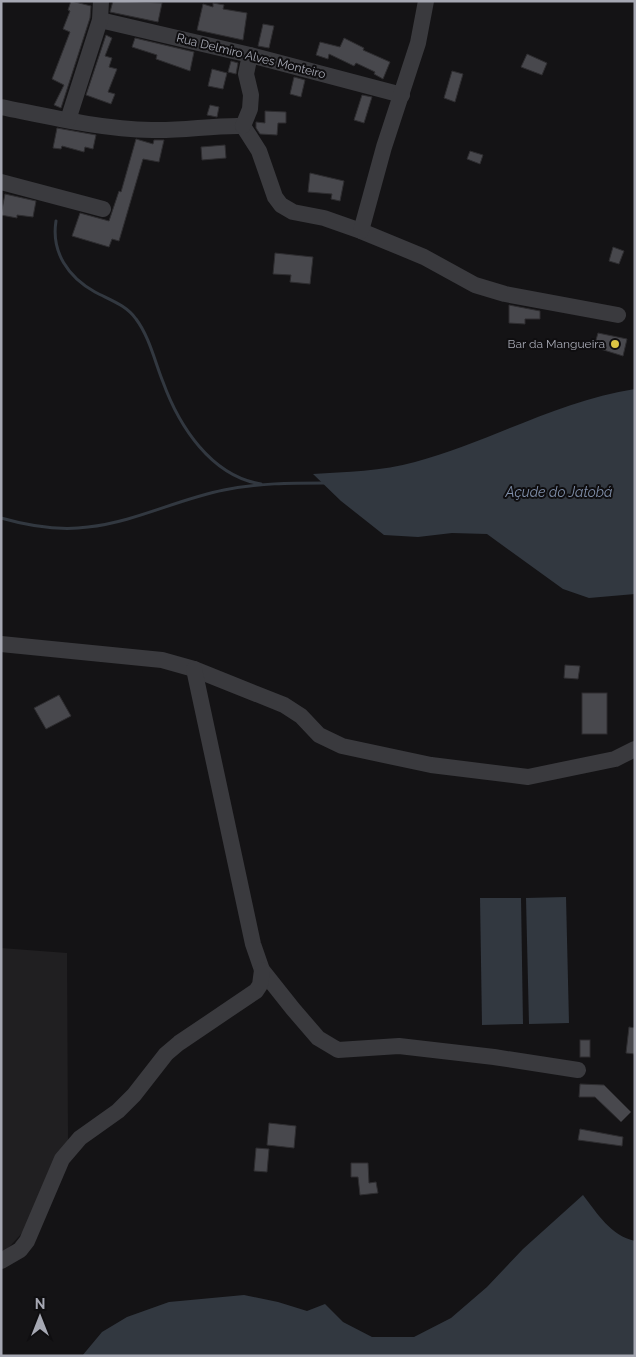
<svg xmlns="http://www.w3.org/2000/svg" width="636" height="1357" viewBox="0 0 636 1357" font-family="Raleway,sans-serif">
  <rect width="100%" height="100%" fill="#141315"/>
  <!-- built -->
  <polygon fill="#201f21" points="1,948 67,953 68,1141 33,1221 1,1256"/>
  <!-- water -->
  <g fill="#323840">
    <path d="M 635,389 L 635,594 L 589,598 L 563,589 L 487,534 L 452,533 L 418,537 L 384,535 L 341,501 L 313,474 C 345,472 383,471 415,462 C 489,442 558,401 635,389 Z"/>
    <polygon points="566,897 569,1023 529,1024 526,898"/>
    <polygon points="480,898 521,898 523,1024 482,1025"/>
    <path d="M 583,1195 C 597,1213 611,1236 635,1241 L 635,1356 L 82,1356 L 102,1332 L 127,1317 L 169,1302 L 244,1295 L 278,1302 L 307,1311 L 325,1304 L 343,1322 L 372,1337 L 414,1337 L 451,1318 L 487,1287 L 523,1249 Z"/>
  </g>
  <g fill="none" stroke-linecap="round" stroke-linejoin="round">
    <!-- stream -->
    <g stroke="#323840" stroke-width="3">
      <path d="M 56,221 C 51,252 68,277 95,292 C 110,300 126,305 136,319 C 149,336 155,362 163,382 C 179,426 211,476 261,484"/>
      <path d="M 1,518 C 29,526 59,531 88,527 C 135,522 178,499 224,490 C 257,483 292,483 326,483"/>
    </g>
  </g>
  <!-- building -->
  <g fill="#48484d" stroke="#2e2d30">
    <polygon points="71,1 91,6 90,18 61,108 54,105 64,85 52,79 70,32 63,29 70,11 68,10"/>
    <polygon points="113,1 162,3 158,22 110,12"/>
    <polygon points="213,3 224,5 223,9 247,13 243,40 197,30 203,4 213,7"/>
    <polygon points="263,24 274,26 269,48 258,46"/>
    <polygon points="106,35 112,38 105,56 112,58 109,67 117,69 108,92 115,94 111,104 86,95"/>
    <polygon points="135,38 194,52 190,71 156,59 157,55 132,47"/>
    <polygon points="344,38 364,48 363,50 390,62 383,79 374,74 375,72 356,63 354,66 329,54 328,59 316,55 320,42 340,47"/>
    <polygon points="527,54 547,63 542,75 521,67"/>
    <polygon points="231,61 238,63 236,74 228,72"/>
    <polygon points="212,69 227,73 223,89 208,86"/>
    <polygon points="452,71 463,74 455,102 444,98"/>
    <polygon points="294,77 305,80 301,97 290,94"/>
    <polygon points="362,95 372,97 364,123 354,120"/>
    <polygon points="210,105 219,107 217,117 207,115"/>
    <polygon points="265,111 286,112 286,123 278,123 277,135 260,134 256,128 256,122 265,123"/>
    <polygon points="57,128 96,135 93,149 85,147 84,152 62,146 61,149 53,148"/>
    <polygon points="136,139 153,144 154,140 164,140 159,162 143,159 119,241 112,239 109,247 72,236 80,213 109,221 119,191 121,192"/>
    <polygon points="225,145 226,158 202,160 201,147"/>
    <polygon points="470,151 483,155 480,164 467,159"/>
    <polygon points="310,173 344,181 340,201 331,199 332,194 308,192"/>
    <polygon points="5,194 36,201 33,217 17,215 17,218 1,215"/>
    <polygon points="613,247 624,251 619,264 609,261"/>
    <polygon points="275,253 313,257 310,284 290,282 291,275 273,274"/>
    <polygon points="509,305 540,311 540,319 525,319 525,324 509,323"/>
    <polygon points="598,333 627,339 623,356 594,347"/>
    <polygon points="565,665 580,666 578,679 564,678"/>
    <rect x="582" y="693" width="25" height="41"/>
    <polygon points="59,695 71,716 46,729 34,708"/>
    <polygon points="629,1027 635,1028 635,1054 626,1053"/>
    <rect x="580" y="1040" width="10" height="17"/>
    <polygon points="580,1084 604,1085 631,1112 621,1122 595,1097 579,1097"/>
    <polygon points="269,1123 296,1126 294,1148 267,1145"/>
    <polygon points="580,1129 623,1137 622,1146 578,1140"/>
    <polygon points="256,1148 269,1149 267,1172 254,1171"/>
    <polygon points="351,1163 368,1163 369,1183 376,1182 378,1193 360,1195 358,1177 351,1177"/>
  </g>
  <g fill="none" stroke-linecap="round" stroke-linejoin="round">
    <!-- minor -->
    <g stroke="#3a3a3e" stroke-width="16">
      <polyline points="100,20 250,55 402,95"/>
      <path d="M 1,107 C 51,117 101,129 152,130 C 183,131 213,125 243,126"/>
      <polyline points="68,120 100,20 101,1"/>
      <polyline points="243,126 259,151 275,197 281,205 293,212 324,218 361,231 424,257 475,285 505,294 618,315"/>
      <polyline points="243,126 250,109 251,95 246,74 250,55"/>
      <polyline points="1,182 103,209"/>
      <polyline points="361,231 384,147 418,43 426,1"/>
      <polyline points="1,644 162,660 194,669 284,705 301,716 319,735 342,746 431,765 528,777 615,759 635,749"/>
      <polyline points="194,669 253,944 262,970 293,1009 318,1038 338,1050 399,1046 494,1057 578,1070"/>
      <polyline points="1,1261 20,1250 27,1241 62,1159 80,1138 118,1111 134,1095 166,1054 179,1043 256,991 260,985 262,970"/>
    </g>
  </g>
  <!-- markers -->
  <circle fill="#dcc444" stroke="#0f0e10" stroke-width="2" cx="615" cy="344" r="5"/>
  <g text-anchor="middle" stroke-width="4" stroke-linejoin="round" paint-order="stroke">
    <!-- street labels -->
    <g font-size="12" fill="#a6a8b3" stroke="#0f0e10">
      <text transform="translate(251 56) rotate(14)" y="4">Rua Delmiro Alves Monteiro</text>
    </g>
    <!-- poi labels -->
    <g font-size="12" fill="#a6a8b3" stroke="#0f0e10" text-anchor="end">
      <text x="605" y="348">Bar da Mangueira</text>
    </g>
    <!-- water labels -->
    <g font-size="14" font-style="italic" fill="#8190ab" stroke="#0f0e10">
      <text x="559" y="497">Açude do Jatobá</text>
    </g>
  </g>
  <!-- border -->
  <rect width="636" height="1357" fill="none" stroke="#a6a8b3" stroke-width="5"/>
  <!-- north arrow -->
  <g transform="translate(40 1317)" stroke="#0f0e10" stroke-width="4" paint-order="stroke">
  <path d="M0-4L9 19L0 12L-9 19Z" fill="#a6a8b3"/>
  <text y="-8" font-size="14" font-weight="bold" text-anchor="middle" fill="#a6a8b3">N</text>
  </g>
</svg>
